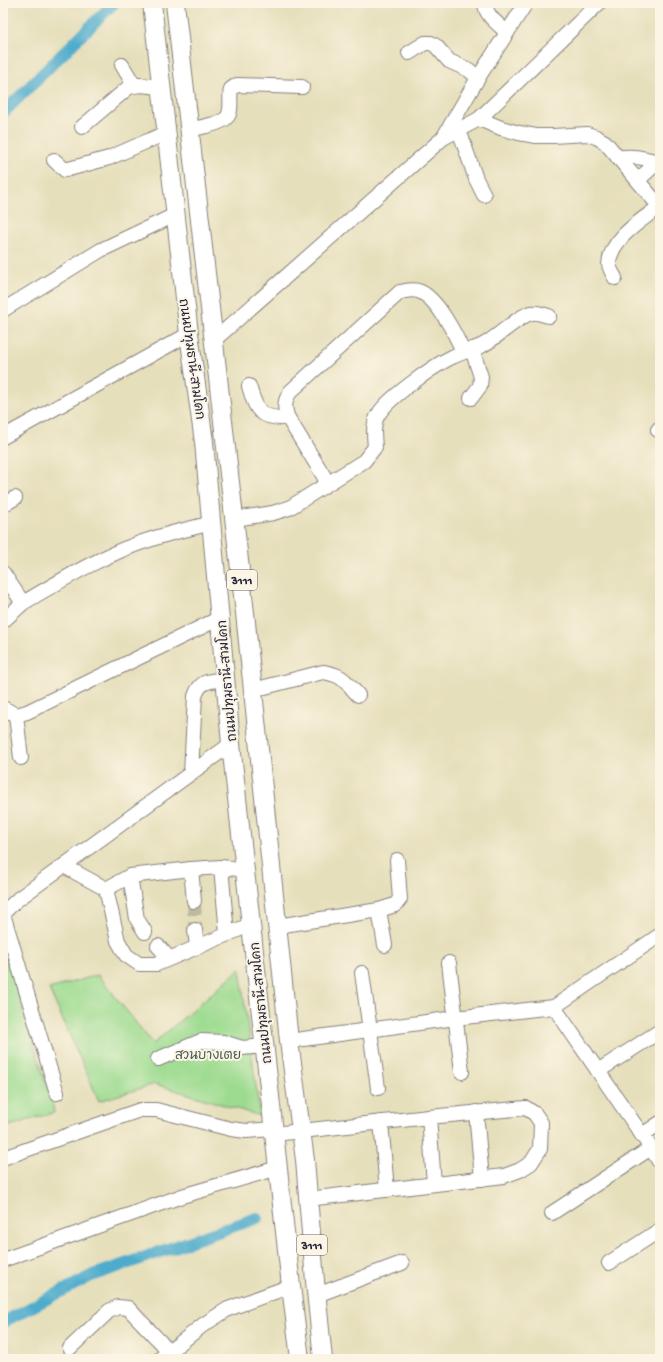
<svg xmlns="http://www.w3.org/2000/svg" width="663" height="1362" viewBox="0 0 663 1362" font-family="'Gochi Hand','Playpen Sans Thai',sans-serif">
  <rect width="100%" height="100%" fill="#fcf5e5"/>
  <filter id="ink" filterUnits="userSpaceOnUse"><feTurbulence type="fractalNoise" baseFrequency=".025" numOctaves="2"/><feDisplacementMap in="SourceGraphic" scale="8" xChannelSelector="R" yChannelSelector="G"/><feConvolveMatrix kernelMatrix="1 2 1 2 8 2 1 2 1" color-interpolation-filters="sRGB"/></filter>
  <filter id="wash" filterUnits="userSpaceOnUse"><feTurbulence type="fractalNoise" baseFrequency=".012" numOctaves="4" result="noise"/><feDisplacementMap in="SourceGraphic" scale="16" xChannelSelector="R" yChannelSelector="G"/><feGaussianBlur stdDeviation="0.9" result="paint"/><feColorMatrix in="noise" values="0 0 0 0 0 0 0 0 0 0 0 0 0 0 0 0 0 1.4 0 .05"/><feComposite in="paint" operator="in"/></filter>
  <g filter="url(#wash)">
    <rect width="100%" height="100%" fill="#e6dfbb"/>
    <!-- green -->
    <g fill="#9ddb90" stroke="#607e66">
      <polygon points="3,945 55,1112 3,1128"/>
      <polygon points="240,969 260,1116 155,1084 99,1101 49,989 98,975 153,1044"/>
    </g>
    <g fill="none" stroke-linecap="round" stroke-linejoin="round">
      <!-- canal -->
      <g stroke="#4daccc" stroke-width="12">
        <polyline points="3,113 114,3"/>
        <polyline points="3,1322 91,1276 257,1218"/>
      </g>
    </g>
  </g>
  <g filter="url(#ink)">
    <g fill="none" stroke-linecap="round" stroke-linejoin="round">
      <!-- minor-tunnel -->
      <polyline stroke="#bfb9a1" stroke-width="14" stroke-dasharray="14 7" stroke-linecap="butt" points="194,901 195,930"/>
      <!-- minor casing -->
      <g stroke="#84807b" stroke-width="16">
        <g id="minor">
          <path d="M 485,3 C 485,16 499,24 507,33"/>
          <polyline points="409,53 425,43 431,43 436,46 449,61 469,70 478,78"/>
          <polyline points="122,65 134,85"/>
          <polyline points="479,119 501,128 519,133 536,136 553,136 587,134 596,137 605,142 660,207"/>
          <polyline points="82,127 129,87 140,85 161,87"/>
          <path d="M 189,130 C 199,127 226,124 229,114 C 232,106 229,97 231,89 L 237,85 L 302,87"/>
          <polyline points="459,130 476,179 484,195"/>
          <polyline points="443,138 478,78 526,3"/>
          <path d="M 618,158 C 633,155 644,158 659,162"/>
          <polyline points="54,160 65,170 109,158 166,133"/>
          <polyline points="638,180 660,160"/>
          <path d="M 615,278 C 613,274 609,268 609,264 C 610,239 642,220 659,207"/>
          <polyline points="3,310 101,250 175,215"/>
          <polyline points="213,341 443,138 479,119 599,3"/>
          <path d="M 249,386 C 256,411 260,419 288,418"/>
          <polyline points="471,398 480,386 481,377 472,349"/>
          <polyline points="658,430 660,428"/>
          <polyline points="3,437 189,334"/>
          <path d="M 328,483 L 288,418 C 284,408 284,402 290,392 L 400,292 C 406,291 412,289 418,291 C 436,296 456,335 463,352"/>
          <polyline points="3,505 15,498"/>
          <path d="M 235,519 L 273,513 L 289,508 L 364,461 L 375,447 C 374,436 372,422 380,412 C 390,397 435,365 452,357 C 462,352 473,350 483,345 C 497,338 519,315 532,313 C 538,312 544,315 549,316"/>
          <polyline points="3,573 23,603 3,621"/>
          <path d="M 23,603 C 65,578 108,552 155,538 C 174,532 193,528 212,523"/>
          <path d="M 253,690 L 323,672 C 343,675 345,681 358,695"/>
          <polyline points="3,708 16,715 27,712 220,618"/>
          <polyline points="16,715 21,758"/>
          <path d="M 191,773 L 195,696 C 201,679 209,682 225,679"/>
          <polyline points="64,866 106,889"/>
          <polyline points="221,867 227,934"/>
          <polyline points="191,869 194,901"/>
          <polyline points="246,870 221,867 191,869 130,876 106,889 118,941 126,955 139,964 157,964 252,924"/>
          <polyline points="130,876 137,919 145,932"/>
          <polyline points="379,910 385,945"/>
          <polyline points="3,913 18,899 231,744"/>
          <polyline points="3,914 57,1093"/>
          <polyline points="277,926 379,910 395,905 400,899 397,860"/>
          <polyline points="195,930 197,947"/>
          <polyline points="158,946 169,958"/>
          <polyline points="449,963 462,1072"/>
          <polyline points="362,973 378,1088"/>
          <polyline points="554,1007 660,935"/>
          <polyline points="289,1041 455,1018 554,1007 651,1148 660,1163"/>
          <polyline points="158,1059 201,1041 223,1042 242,1048 265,1046"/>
          <polyline points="598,1071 660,1031"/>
          <polyline points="476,1112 482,1179"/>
          <polyline points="429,1117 434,1184"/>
          <polyline points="381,1122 387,1190"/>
          <polyline points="274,1134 429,1117 526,1108 535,1114 541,1123 540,1149 531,1163 520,1170 504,1176 308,1199"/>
          <polyline points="642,1135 660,1123"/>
          <polyline points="3,1158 140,1110 156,1110 231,1129 246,1131 274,1129"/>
          <polyline points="552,1213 651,1148"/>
          <polyline points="3,1260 182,1196 278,1168"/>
          <polyline points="609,1263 660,1230"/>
          <polyline points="317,1295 402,1263"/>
          <polyline points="70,1348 109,1311 118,1307 128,1308 169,1351"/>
          <polyline points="160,1359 203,1325 228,1309 291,1286"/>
        </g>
      </g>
      <!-- major casing -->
      <g stroke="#84807b" stroke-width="20">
        <g id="major">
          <polyline points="152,3 189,334 204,442 231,744 291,1286 300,1359"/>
          <polyline points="175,3 245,613 289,1041 305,1160 315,1281 323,1359"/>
        </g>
      </g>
      <!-- minor -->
      <use href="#minor" stroke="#fff" stroke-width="14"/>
      <!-- major -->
      <use href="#major" stroke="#fff" stroke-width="18"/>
    </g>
  </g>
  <g text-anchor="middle" stroke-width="4" stroke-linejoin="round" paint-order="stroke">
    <!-- shield labels -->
    <g fill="#fcf5e5" stroke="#63616e" stroke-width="1">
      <rect x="227" y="570" width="30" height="20" rx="3"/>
      <rect x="297" y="1235" width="30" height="20" rx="3"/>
    </g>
    <g font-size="12" font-weight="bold" fill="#22223b">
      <text x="242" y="584">3111</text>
      <text x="312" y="1249">3111</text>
    </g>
    <!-- street labels -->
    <g font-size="13" fill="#22223b" stroke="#fcf5e5">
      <text transform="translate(193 359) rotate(82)" y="5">ถนนปทุมธานี-สามโคก</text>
      <text transform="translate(226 681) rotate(-95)" y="5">ถนนปทุมธานี-สามโคก</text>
      <text transform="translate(260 1003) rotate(-96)" y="5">ถนนปทุมธานี-สามโคก</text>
    </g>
    <!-- park labels -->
    <g font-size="13" fill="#475a54" stroke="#fcf5e5">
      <text x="208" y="1059">สวนบางเตย</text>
    </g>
  </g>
  <!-- margin -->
  <rect width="663" height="1362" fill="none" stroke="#fcf5e5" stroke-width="16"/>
</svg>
